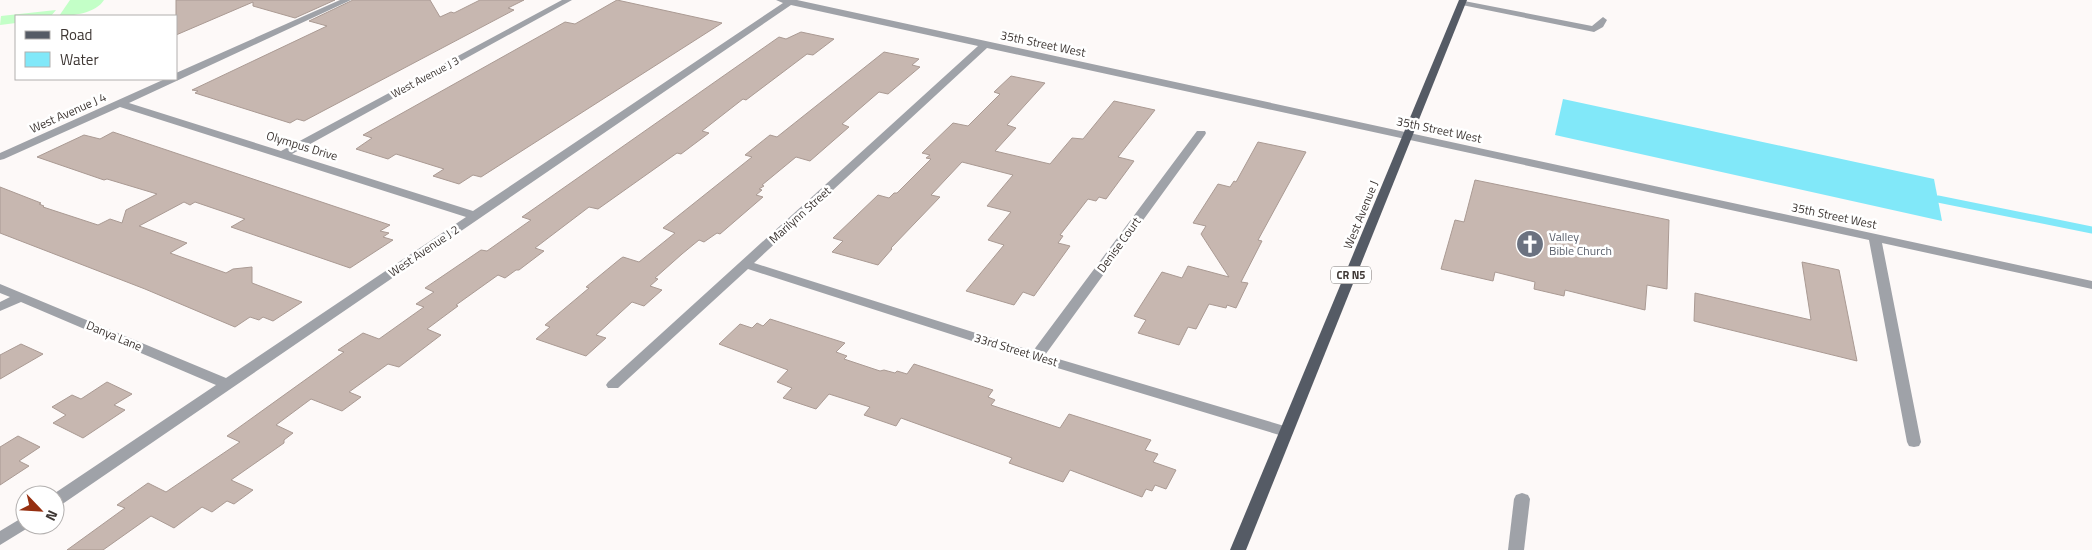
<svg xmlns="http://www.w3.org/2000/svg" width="2092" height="550" viewBox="0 0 2092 550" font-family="'Titillium Web',sans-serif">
  <rect width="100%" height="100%" fill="#fdf9f8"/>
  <!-- green -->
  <g fill="#c3ffc7">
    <path d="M 70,0 L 104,0 C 96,13 73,16 59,16 Z"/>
    <polygon points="56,10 51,16 16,16 16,23 0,25 1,16"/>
  </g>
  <!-- water -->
  <polygon fill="#81e8f9" points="1563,99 1934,179 1942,221 1555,135"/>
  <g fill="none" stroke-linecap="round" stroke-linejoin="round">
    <!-- stream -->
    <polyline stroke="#81e8f9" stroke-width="7" points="1938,199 2092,230"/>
  </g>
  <!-- building -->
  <g fill="#c7b7b0" stroke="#aa9a93">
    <polygon points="176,0 335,0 295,18 253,6 253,2 176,35"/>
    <polygon points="353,0 430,0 440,17 451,12 454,13 480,0 524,0 508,8 514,10 304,121 297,119 290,123 195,93 198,91 192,90 327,26 309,21"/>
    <polygon points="617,0 722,23 481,177 473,175 459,184 433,176 444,169 396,154 388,159 356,149 372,138 363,135 565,22 575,24"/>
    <polygon points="801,32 834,39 813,55 807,54 746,100 743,99 702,131 709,133 681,154 677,153 598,209 589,207 535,248 544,251 519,270 516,270 505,278 498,275 456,305 458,306 427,329 441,335 399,367 388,364 349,392 361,397 342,411 311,399 276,425 293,433 284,440 284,443 231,480 253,490 234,504 227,501 212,512 202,507 174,528 151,516 103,550 67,550 125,508 117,505 148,483 166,492 240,442 227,436 344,352 338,350 363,333 379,339 424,307 416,304 434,292 425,288 481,250 487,251 531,220 522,217 779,37 786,39"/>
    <polygon points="884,52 919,59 912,65 920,67 888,94 879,92 842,124 849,127 810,161 796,157 762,185 764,186 759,189 762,190 756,195 763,197 720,234 717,233 704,242 699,240 682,254 655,278 658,279 650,286 662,290 644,306 632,302 596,335 606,338 586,356 536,339 550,327 545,325 589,288 586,287 620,259 623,257 639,262 675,233 663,228 752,157 745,155 770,135 777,137"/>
    <polygon points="1011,76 1045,83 1007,125 1016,128 995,151 1050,164 1072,138 1083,139 1114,101 1155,110 1118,157 1134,161 1106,199 1099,197 1096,201 1088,199 1060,235 1063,236 1058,243 1070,246 1034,296 1023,292 1014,305 966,291 1004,245 988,240 1011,212 987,206 1013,175 962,162 931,195 940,197 891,248 892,249 878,265 832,252 843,241 833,238 878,195 889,198 894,193 897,193 931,159 926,158 930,155 922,153 953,123 968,126 1000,94 994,92"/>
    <polygon points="113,132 390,225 380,231 389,233 383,237 393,240 350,268 231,227 245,219 195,202 190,205 184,202 139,226 187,243 170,253 226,273 233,269 252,267 252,283 302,302 273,321 263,317 259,320 250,317 235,327 145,289 0,233 0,187 41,203 39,204 44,206 43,207 98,225 110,219 122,223 126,210 157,194 107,179 104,180 37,157 84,135 100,139"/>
    <polygon points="1258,142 1306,152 1258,240 1262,241 1241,282 1248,283 1236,308 1227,305 1226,308 1209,304 1196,329 1188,327 1179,345 1138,333 1146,320 1134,316 1162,272 1182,278 1188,266 1229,277 1201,234 1206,226 1193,223 1218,184 1230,187 1234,181 1236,182"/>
    <polygon points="1475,180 1669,220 1667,289 1647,285 1645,310 1565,290 1564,296 1534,289 1535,282 1495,272 1493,281 1441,269 1455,220 1464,222"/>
    <polygon points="1802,262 1839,270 1857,361 1694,321 1695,293 1811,320"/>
    <polygon points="770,319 845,343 836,352 847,356 844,359 880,371 884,370 895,373 897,371 907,374 914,364 993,390 988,397 995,400 991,405 1060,428 1069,414 1151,440 1145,450 1158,454 1153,462 1176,470 1166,489 1155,485 1152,491 1146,489 1142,497 1070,470 1063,482 1009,463 1012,458 901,418 896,426 864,415 870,407 829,394 816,409 783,398 792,388 777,382 788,370 719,344 740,324 752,328 757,323 763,326"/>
    <polygon points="21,344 43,354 0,379 0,355"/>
    <polygon points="107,382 132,394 114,405 125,410 83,438 53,423 66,415 52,407 72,395 81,399"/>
    <polygon points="18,436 40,447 19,461 29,466 0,485 0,447"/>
  </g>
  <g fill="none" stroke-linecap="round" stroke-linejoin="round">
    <!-- minor -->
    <g fill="#9fa2a8" fill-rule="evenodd">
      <polygon points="340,0 351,0 129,103 281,151 562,0 572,0 292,154 473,211 783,3 776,0 797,0 2092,281 2092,289 1882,243 1921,442 1919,446 1914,447 1909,446 1907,442 1869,240 987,48 754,263 1033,351 1197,131 1205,131 1206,133 1205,135 1045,355 1291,428 1293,432 1291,436 1286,437 1031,360 748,269 618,388 608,388 606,385 608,382 978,46 791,5 61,505 55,507 55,495 52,495 216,385 21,302 0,311 0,302 10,297 0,293 0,284 226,378 466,217 120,107 4,159 0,160 0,153 165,79 176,79 176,73"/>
      <polygon points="1459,0 1592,26 1603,17 1607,20 1603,27 1594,32 1462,5 1459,4"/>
      <polygon points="1522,493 1528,495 1530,499 1524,550 1508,550 1514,499 1516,495"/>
      <polygon points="25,516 25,525 31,525 31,526 0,545 0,531"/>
    </g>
    <!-- major -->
    <polygon fill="#555b65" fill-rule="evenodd" points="1459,0 1467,0 1246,550 1230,550"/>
  </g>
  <!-- icons -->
  <defs>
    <g id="church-disc" transform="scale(1.4375)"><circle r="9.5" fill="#6b7280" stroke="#fff"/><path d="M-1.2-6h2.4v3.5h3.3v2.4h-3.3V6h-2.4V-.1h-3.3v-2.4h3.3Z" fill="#fff"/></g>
  </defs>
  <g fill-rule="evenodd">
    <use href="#church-disc" x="1530" y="244"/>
  </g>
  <g text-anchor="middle" stroke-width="5" stroke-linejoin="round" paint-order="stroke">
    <!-- far-street labels -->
    <g font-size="11" fill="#3e3734" stroke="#fff">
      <text transform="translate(425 77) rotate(-28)" y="4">West Avenue J 3</text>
    </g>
    <!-- shield labels -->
    <rect fill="#fff" stroke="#787371" stroke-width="1" x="1331" y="266.5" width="40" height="17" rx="4"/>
    <g font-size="11" font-weight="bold" fill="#3e3734">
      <text x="1351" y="279">CR N5</text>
    </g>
    <!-- street labels -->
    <g font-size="12" fill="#3e3734" stroke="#fff">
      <text transform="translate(1043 44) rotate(12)" y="4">35th Street West</text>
      <text transform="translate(68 113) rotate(-24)" y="4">West Avenue J 4</text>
      <text transform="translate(1439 130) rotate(12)" y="4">35th Street West</text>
      <text transform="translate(302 146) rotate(17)" y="4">Olympus Drive</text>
      <text transform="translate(800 215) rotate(-42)" y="4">Marilynn Street</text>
      <text transform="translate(1361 215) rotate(-68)" y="4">West Avenue J</text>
      <text transform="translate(1834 216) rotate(12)" y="4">35th Street West</text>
      <text transform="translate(1119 245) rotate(-54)" y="4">Denise Court</text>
      <text transform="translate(424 251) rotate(-34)" y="4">West Avenue J 2</text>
      <text transform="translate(114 336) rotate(23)" y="4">Danya Lane</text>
      <text transform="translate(1016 350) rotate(17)" y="4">33rd Street West</text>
    </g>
    <!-- worship labels -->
    <g font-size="12" fill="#5b616d" stroke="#fff" text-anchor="start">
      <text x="1549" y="241">Valley<tspan x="1549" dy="14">Bible Church</tspan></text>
    </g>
  </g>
  <!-- legend -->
  <rect x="15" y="15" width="162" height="65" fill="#ffffff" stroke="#b2afae"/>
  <rect x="25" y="31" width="25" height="8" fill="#555b65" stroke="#b2afae"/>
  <text x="60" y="40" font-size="15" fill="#3e3734">Road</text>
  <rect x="25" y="52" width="25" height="15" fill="#81e8f9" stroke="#b2afae"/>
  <text x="60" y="65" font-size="15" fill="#3e3734">Water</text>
  <!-- north arrow -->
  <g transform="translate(40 510) rotate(115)"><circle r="24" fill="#ffffff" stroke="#b2afae"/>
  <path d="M0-4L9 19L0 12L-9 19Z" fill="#962f10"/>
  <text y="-8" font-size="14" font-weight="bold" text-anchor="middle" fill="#3e3734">N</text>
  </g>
</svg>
